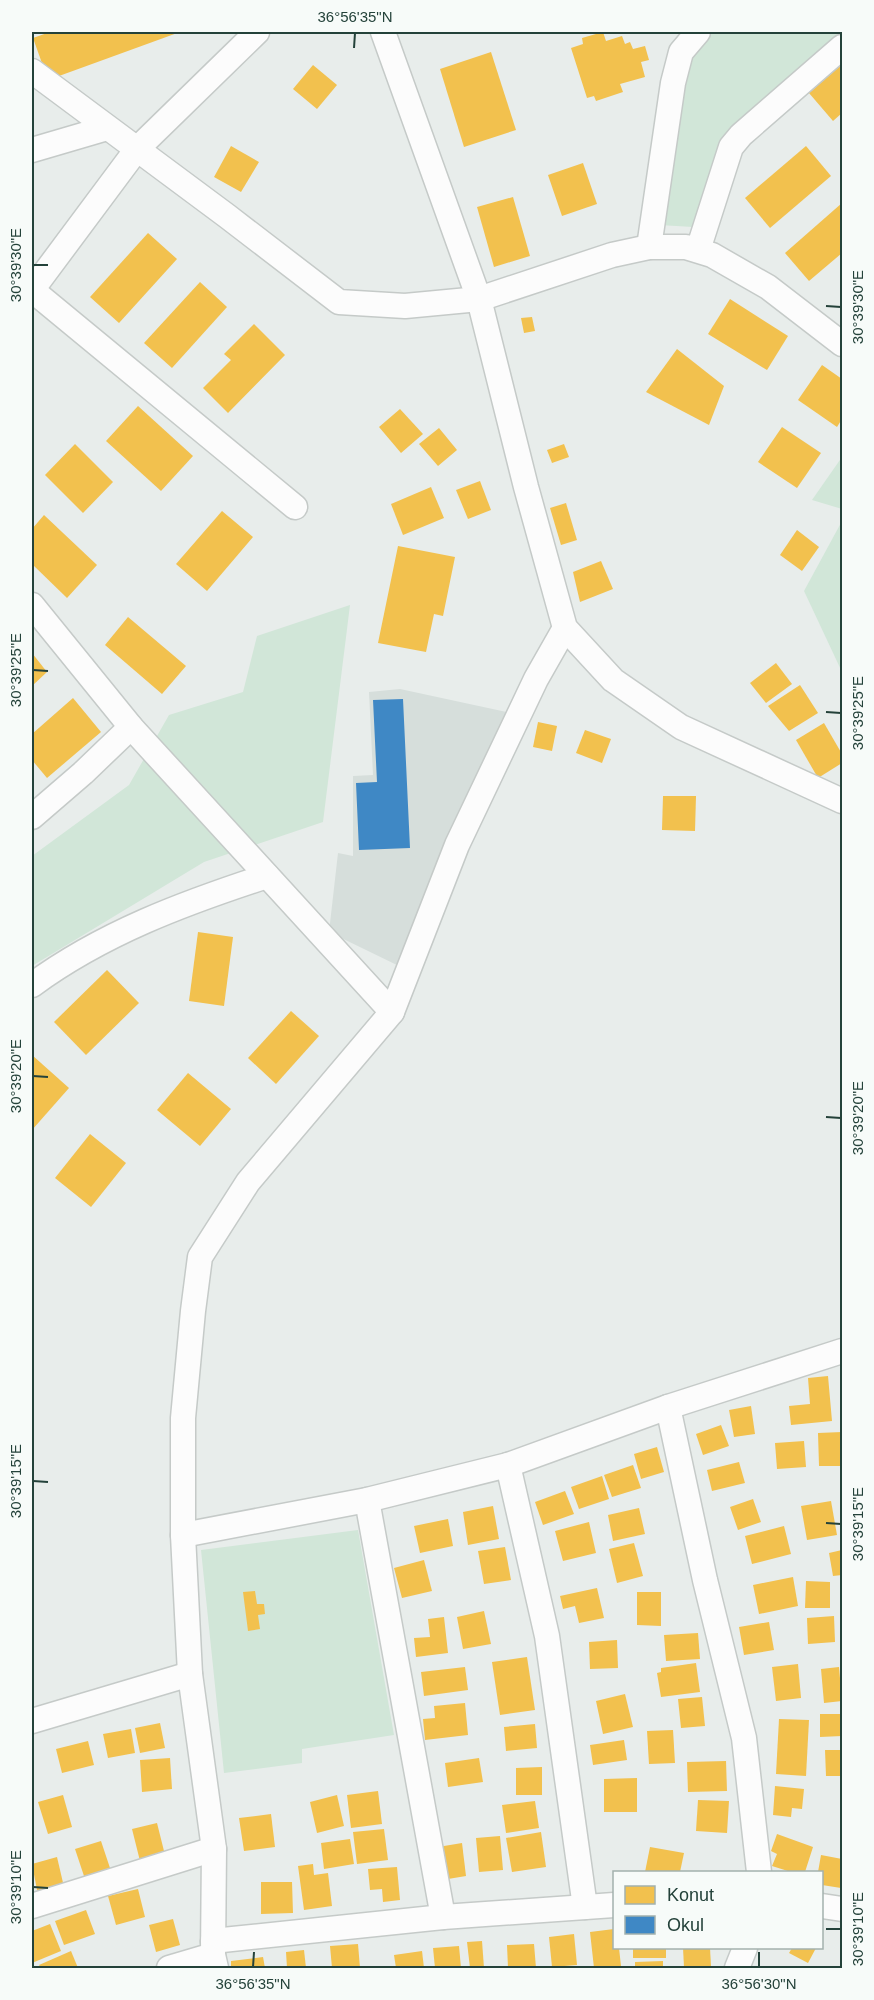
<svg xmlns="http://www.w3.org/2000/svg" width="874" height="2000" viewBox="0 0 874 2000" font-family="Arial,sans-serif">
  <rect width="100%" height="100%" fill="#e8edeb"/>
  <!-- built -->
  <polygon fill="#d6dedb" points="400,689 511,713 401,967 329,932 338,853 353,856 353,776 373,775 369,692"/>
  <!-- green -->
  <g fill="#d1e6d8">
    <polygon points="714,32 842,32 842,34 723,138 693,227 659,225 687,66 701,43"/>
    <polygon points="842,457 842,509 812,500"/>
    <polygon points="842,521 842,672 804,591"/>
    <polygon points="350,605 323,822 204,862 32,966 32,856 129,785 169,715 243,692 257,636"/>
    <polygon points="358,1530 394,1735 302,1749 302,1763 224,1773 201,1550"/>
  </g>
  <!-- homes -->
  <g fill="#f2c14e">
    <polygon points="50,32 180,32 48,80 33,38"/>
    <polygon points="603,32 606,41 622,36 625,44 630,42 633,49 645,46 649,60 641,62 645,77 620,84 623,92 596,101 594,96 587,98 571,48 583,44 582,38"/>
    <polygon points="491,52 516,130 464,147 440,69"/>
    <polygon points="842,64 842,113 833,121 809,93"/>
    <polygon points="313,65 337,85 317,109 293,89"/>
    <polygon points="231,146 259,162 241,192 214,177"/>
    <polygon points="806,146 831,176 770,228 745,198"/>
    <polygon points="583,163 597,204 562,216 548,175"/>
    <polygon points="513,197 530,256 494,267 477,207"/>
    <polygon points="842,203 842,253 809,281 785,253"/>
    <polygon points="148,233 177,259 119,323 90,297"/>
    <polygon points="200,282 227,307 172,368 144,343"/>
    <polygon points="730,299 788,336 767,370 708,334"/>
    <polygon points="532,317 535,331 524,333 521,318"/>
    <polygon points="254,324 285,355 228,413 203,388 231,360 224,354"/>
    <polygon points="677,349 724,386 709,425 646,392"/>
    <polygon points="822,365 842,379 842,419 837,427 798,400"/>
    <polygon points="138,406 193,456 161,491 106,441"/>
    <polygon points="400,409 423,434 401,453 379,427"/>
    <polygon points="782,427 821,453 797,488 758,462"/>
    <polygon points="439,428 457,450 438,466 419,444"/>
    <polygon points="75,444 113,482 83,513 45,475"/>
    <polygon points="564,444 569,457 552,463 547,450"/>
    <polygon points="480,481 491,510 468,519 456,490"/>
    <polygon points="431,487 444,518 403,535 391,504"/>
    <polygon points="566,503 577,540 561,545 550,508"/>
    <polygon points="222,511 253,537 207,591 176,564"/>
    <polygon points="44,515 97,565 67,598 32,564 32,529"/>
    <polygon points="797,530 819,547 802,571 780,555"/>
    <polygon points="398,546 455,557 443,616 434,614 426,652 378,643"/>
    <polygon points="601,561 613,589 580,602 573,572"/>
    <polygon points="128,617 186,666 162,694 105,645"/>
    <polygon points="32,653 47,672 32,686"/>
    <polygon points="776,663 792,684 766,703 750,683"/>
    <polygon points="800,685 818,713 789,731 768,706"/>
    <polygon points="73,698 101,732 47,778 32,760 32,734"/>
    <polygon points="538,722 557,726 552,751 533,747"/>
    <polygon points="824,723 842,754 842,763 818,778 796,740"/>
    <polygon points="585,730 611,739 602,763 576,753"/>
    <polygon points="663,796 696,796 695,831 662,830"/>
    <polygon points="198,932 233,937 224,1006 189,1001"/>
    <polygon points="107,970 139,1003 86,1055 54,1022"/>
    <polygon points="291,1011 319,1036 276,1084 248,1058"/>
    <polygon points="32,1055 69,1088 32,1130"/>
    <polygon points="188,1073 231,1109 200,1146 157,1110"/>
    <polygon points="90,1134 126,1163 91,1207 55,1178"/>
    <polygon points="828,1376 832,1421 791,1425 789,1406 810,1404 808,1378"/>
    <polygon points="751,1406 755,1434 734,1437 729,1410"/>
    <polygon points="721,1425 729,1446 703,1455 696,1434"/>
    <polygon points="842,1432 842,1466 819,1466 818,1433"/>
    <polygon points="804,1441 806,1467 777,1469 775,1443"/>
    <polygon points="657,1447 664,1472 641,1479 634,1454"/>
    <polygon points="739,1462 745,1483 712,1491 707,1470"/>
    <polygon points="633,1465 641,1488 612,1497 604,1475"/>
    <polygon points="602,1476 609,1499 579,1509 571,1487"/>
    <polygon points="565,1491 574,1514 543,1525 535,1502"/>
    <polygon points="753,1499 761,1522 738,1530 730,1507"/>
    <polygon points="831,1501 837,1535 807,1540 801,1506"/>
    <polygon points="493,1506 499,1539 468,1545 463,1512"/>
    <polygon points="639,1508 645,1534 613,1541 608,1515"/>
    <polygon points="448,1519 453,1546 420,1553 414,1526"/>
    <polygon points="589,1522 596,1553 563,1561 555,1531"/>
    <polygon points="784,1526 791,1554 752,1564 745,1536"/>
    <polygon points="634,1543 643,1576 617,1583 609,1549"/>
    <polygon points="505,1547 511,1580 484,1584 478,1551"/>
    <polygon points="842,1550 842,1575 833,1576 829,1553"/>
    <polygon points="424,1560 432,1591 402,1598 394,1568"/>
    <polygon points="793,1577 798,1606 759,1614 753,1585"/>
    <polygon points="806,1581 830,1582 830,1608 805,1608"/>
    <polygon points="597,1588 604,1618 579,1623 575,1606 563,1609 560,1596"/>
    <polygon points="255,1591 257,1604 264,1604 265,1614 258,1615 260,1629 248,1631 243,1592"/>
    <polygon points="637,1592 661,1592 661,1626 637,1625"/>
    <polygon points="484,1611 491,1644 463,1649 457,1617"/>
    <polygon points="834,1616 835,1642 808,1644 807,1618"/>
    <polygon points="444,1617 448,1653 416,1657 414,1638 430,1637 428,1619"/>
    <polygon points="769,1622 774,1650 744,1655 739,1627"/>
    <polygon points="698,1633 700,1659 666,1661 664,1635"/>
    <polygon points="617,1640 618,1668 590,1669 589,1642"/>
    <polygon points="527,1657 535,1710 500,1715 492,1662"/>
    <polygon points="696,1663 700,1692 661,1697 657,1673 661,1672 661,1668"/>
    <polygon points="798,1664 801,1698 776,1701 772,1667"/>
    <polygon points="465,1667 468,1690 424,1696 421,1672"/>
    <polygon points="839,1667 842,1701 824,1703 821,1669"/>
    <polygon points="625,1694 633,1727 603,1734 596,1701"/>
    <polygon points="702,1697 705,1726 681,1728 678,1699"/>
    <polygon points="465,1703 468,1735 425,1740 423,1719 435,1718 434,1706"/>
    <polygon points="820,1714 842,1714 842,1736 820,1737"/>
    <polygon points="779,1719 809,1720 806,1776 776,1774"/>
    <polygon points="160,1723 165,1748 140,1753 135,1728"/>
    <polygon points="535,1724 537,1748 506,1751 504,1727"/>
    <polygon points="131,1729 135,1753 108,1758 103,1734"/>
    <polygon points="673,1730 675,1763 649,1764 647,1731"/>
    <polygon points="624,1740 627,1760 593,1765 590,1745"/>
    <polygon points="88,1741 94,1765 62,1773 56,1749"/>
    <polygon points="825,1750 842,1750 842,1776 826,1776"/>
    <polygon points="170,1758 172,1789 142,1792 140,1760"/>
    <polygon points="479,1758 483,1782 448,1787 445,1763"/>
    <polygon points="726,1761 727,1791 688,1792 687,1762"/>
    <polygon points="542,1767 542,1795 516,1795 516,1768"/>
    <polygon points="637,1778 637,1812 604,1812 604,1779"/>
    <polygon points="775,1786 804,1789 802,1809 792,1808 791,1817 773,1815"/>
    <polygon points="378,1791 382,1824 351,1828 347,1795"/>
    <polygon points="63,1795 72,1827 48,1834 38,1802"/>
    <polygon points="337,1795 344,1826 317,1833 310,1802"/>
    <polygon points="698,1800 729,1801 727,1833 696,1831"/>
    <polygon points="535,1801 539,1828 506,1833 502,1805"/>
    <polygon points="271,1814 275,1847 244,1851 239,1818"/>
    <polygon points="157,1823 165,1855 140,1861 132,1829"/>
    <polygon points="384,1829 388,1860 357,1864 353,1832"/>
    <polygon points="541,1832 546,1867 512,1872 506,1838"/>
    <polygon points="777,1834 813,1847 805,1872 791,1872 772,1866 777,1854 771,1851"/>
    <polygon points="500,1836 503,1870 479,1872 476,1838"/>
    <polygon points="350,1839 354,1864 324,1869 321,1843"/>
    <polygon points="101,1841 111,1871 85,1879 75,1849"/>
    <polygon points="462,1843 466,1876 442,1880 438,1847"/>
    <polygon points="650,1847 684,1853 680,1872 645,1872"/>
    <polygon points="821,1855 842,1859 841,1888 822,1885 822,1872 818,1872"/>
    <polygon points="57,1857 64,1887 38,1895 32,1864"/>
    <polygon points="313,1864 314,1875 328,1873 332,1906 304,1910 298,1866"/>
    <polygon points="397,1867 400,1900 383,1902 382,1889 370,1890 368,1869"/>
    <polygon points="261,1882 292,1882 293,1913 261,1914"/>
    <polygon points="138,1889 145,1917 116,1925 108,1896"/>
    <polygon points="86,1910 95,1934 64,1945 55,1921"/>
    <polygon points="173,1919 180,1945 156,1952 149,1925"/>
    <polygon points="50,1924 61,1951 32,1963 32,1931"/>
    <polygon points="614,1929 614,1948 619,1948 621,1966 594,1968 590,1932"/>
    <polygon points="574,1934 577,1965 552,1967 549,1937"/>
    <polygon points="482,1941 484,1968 470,1968 467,1942"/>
    <polygon points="358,1944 360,1968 332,1968 330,1946"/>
    <polygon points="534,1944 536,1968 508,1968 507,1945"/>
    <polygon points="459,1946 461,1968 435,1968 433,1948"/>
    <rect x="633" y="1948" width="33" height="10"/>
    <polygon points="683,1948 710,1948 711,1966 684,1967"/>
    <polygon points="792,1948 816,1948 808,1963 789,1953"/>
    <polygon points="304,1950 306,1968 287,1968 286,1952"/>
    <polygon points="71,1951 78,1968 41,1968 39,1965"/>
    <polygon points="422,1951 424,1968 396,1968 394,1955"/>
    <polygon points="263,1957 265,1968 231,1968 231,1961"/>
    <polygon points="663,1961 663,1968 635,1968 635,1962"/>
  </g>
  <!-- schools -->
  <polygon fill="#3f88c5" points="403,699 410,848 359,850 356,783 377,782 373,700"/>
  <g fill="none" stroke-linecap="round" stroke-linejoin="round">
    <!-- minor casing -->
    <g stroke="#c5cac8" stroke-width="27">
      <g id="minor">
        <polyline points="383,32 479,299 526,487 565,628 613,680 681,727 842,801"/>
        <polyline points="32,71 227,216 339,302 405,306 479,299 612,255 649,247 686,247 712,255 768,287 842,344"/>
        <polyline points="32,150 107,128"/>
        <polyline points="649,247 673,83 681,52 698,32"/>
        <polyline points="698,250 731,147 741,135 842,47"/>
        <polyline points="32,290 137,149 257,32"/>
        <polyline points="32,290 295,507"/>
        <polyline points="32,605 131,727 83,773 32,817"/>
        <polyline points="131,727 392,1012"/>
        <path d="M 32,985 C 103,933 184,903 267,876"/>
        <polyline points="668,1407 705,1580 744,1738 759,1872"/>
        <polyline points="508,1465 547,1636 585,1907"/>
        <polyline points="367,1500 443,1917"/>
        <polyline points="183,1535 367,1500 508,1465 668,1407 842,1351"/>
        <polyline points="32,1721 190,1674"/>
        <polyline points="32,1906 214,1849"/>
        <polyline points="822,1906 842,1909"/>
        <polyline points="213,1941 443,1917 614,1905"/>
        <polyline points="169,1968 213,1955"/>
        <polyline points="216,1968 213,1955 214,1849 190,1674 183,1535 183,1418 193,1311 200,1257 248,1182 392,1012 457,845 536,679 565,628"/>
        <polyline points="737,1968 745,1948"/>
      </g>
    </g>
    <!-- minor -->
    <use href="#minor" stroke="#fcfcfc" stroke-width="24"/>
  </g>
  <!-- ticks -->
  <path fill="none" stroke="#24423a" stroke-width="2" d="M 354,48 L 355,33M 33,265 L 48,265M 826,306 L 841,307M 33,670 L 48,671M 826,712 L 841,713M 33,1076 L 48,1077M 826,1117 L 841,1118M 33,1481 L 48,1482M 826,1523 L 841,1524M 33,1887 L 48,1888M 826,1929 L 841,1929M 253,1967 L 254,1952M 759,1967 L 759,1952"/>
  <!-- border -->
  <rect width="874" height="2000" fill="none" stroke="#f7fbf9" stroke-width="66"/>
  <!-- legend -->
  <rect x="613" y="1871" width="210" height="78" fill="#f7fbf9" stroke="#a3b1ad" stroke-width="1.5"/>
  <rect x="625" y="1886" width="30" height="18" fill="#f2c14e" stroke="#a3b1ad" stroke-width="1.5"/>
  <text x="667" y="1901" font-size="18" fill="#24423a">Konut</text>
  <rect x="625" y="1916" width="30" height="18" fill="#3f88c5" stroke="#a3b1ad" stroke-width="1.5"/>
  <text x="667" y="1931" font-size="18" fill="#24423a">Okul</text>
  <rect x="33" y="33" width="808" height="1934" fill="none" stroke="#24423a" stroke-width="2"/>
  <g font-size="15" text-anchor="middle" fill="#24423a">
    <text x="355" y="22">36°56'35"N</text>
    <text transform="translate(16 265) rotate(-90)" y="5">30°39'30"E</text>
    <text transform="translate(858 307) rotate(-90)" y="5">30°39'30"E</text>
    <text transform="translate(16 670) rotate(-90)" y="5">30°39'25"E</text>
    <text transform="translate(858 713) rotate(-90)" y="5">30°39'25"E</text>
    <text transform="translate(16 1076) rotate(-90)" y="5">30°39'20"E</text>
    <text transform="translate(858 1118) rotate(-90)" y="5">30°39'20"E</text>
    <text transform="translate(16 1481) rotate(-90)" y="5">30°39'15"E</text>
    <text transform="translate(858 1524) rotate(-90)" y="5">30°39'15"E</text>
    <text transform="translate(16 1887) rotate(-90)" y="5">30°39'10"E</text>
    <text transform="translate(858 1929) rotate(-90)" y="5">30°39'10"E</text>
    <text x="253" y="1989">36°56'35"N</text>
    <text x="759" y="1989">36°56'30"N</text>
  </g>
</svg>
